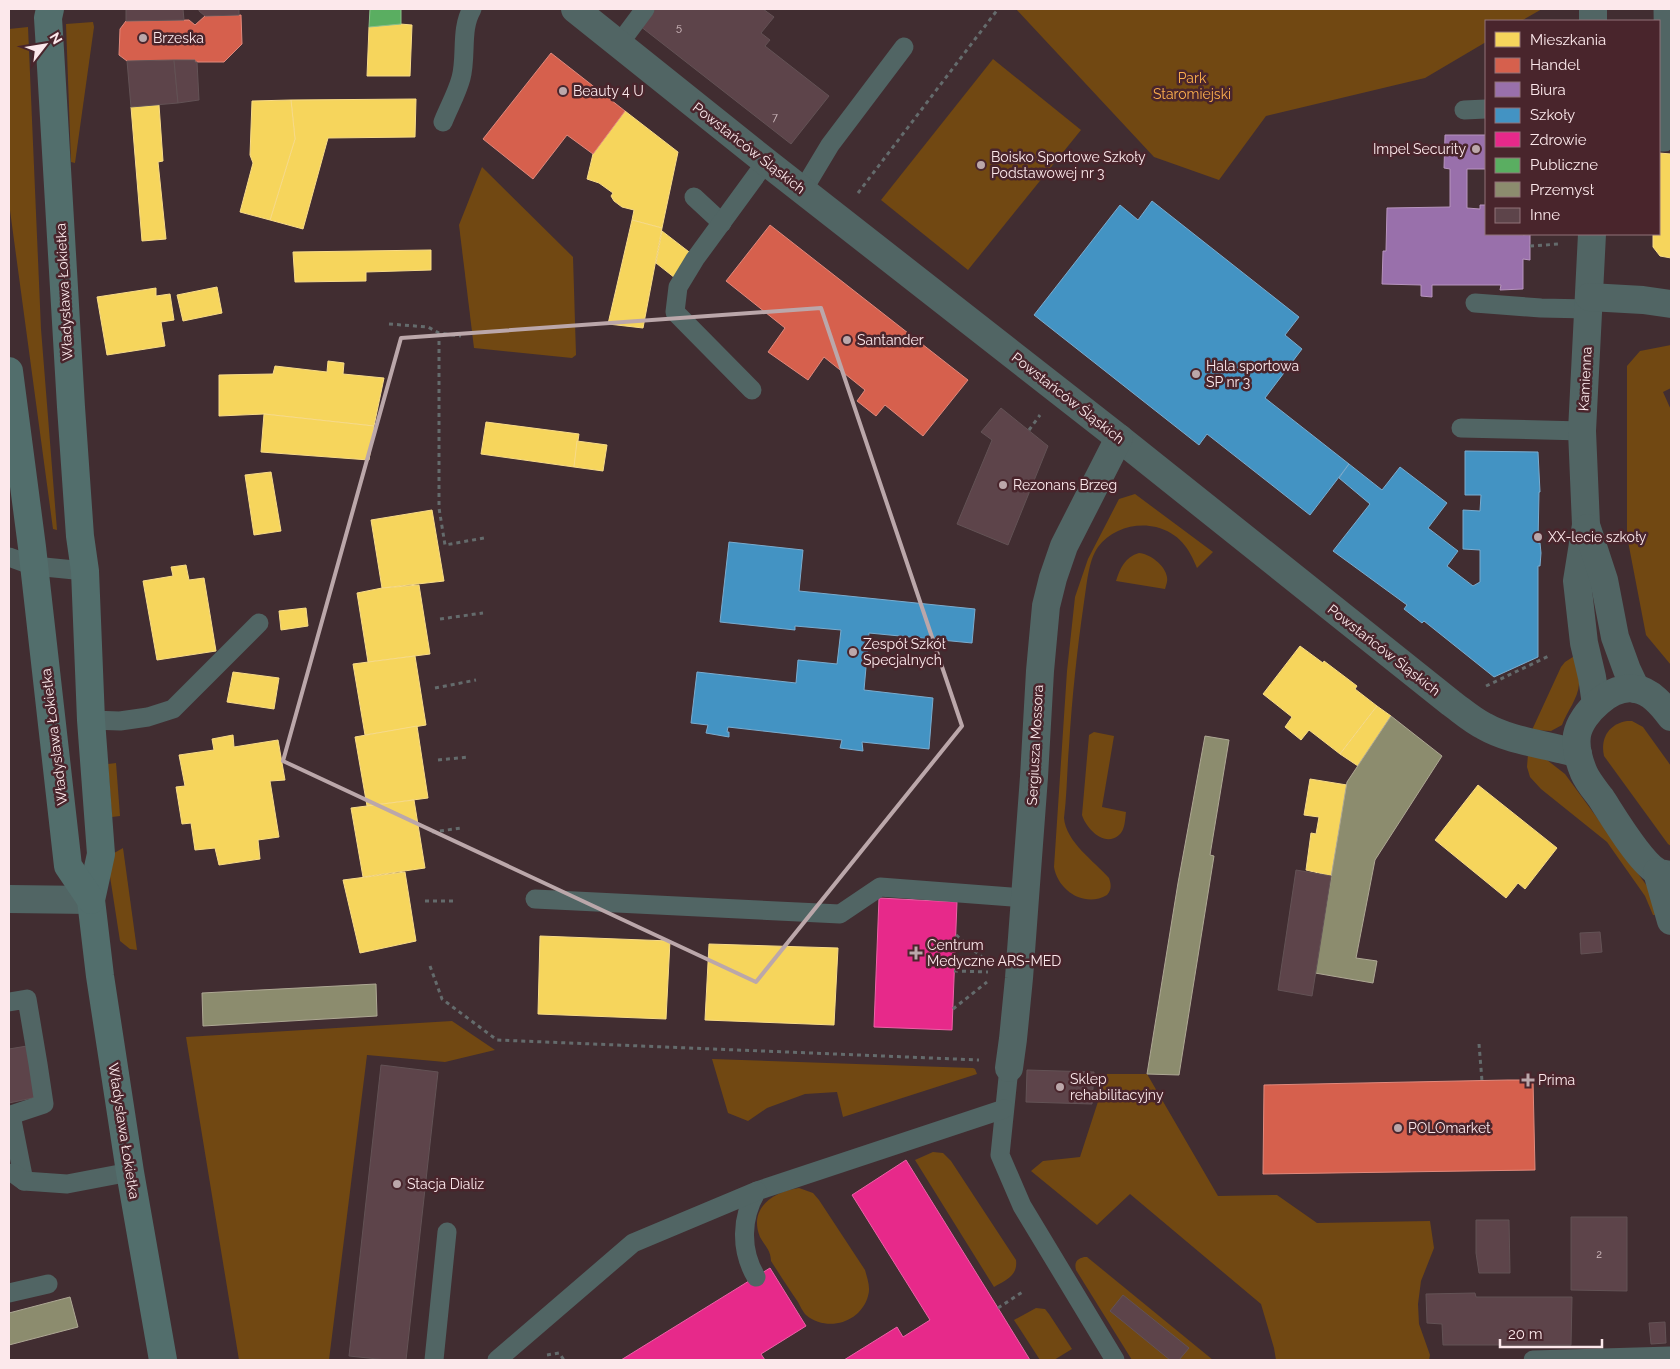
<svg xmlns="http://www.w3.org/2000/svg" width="1680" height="1369" viewBox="0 0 1680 1369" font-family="Raleway,sans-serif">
  <rect width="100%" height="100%" fill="#412d31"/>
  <!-- green -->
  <g fill="#714812">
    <polygon points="1016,9 1542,9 1521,21 1486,21 1486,42 1425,78 1266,116 1219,180 1154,157"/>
    <polygon points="93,22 94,27 75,163 71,162 66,24"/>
    <polygon points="28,27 41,329 57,530 53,529 9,203 9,29"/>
    <polygon points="993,59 1081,130 968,270 881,200"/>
    <polygon points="482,167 573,257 576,355 572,358 474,348 459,225"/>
    <polygon points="1671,345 1671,388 1663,392 1671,410 1671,665 1646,635 1627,536 1627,366 1640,351"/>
    <path d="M 1135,494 L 1213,552 L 1197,568 C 1189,548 1179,533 1156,527 C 1136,522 1111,529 1098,547 C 1088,561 1087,585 1084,602 C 1077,650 1072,697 1069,746 C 1067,770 1067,794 1064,818 C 1066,842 1094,861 1109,878 C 1111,884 1112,889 1107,895 C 1085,908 1058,891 1054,867 L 1067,671 L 1075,597 L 1088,559 L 1119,499 Z"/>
    <path d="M 1139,553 C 1150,554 1165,565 1167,577 C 1168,581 1166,585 1165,589 L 1116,581 C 1120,568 1125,557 1139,553 Z"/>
    <path d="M 1576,655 C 1577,664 1580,675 1579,684 C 1578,699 1567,711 1562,725 L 1551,731 L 1532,730 L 1561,667 L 1565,662 Z"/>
    <path d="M 1627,721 L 1632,721 L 1643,727 L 1671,766 L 1671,846 L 1668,844 L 1604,756 C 1600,738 1609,724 1627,721 Z"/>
    <path d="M 1094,732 L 1114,736 L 1102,807 L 1126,812 C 1125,820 1125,830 1119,835 C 1104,848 1086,828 1082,815 L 1089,735 Z"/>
    <polygon points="1528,754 1547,760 1565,774 1647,886 1658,915 1653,915 1645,896 1607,842 1541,789 1530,777 1527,767"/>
    <polygon points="116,763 120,816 112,817 108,764"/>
    <polygon points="123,848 137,950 130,949 120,941 107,857"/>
    <polygon points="452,1021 495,1050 445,1062 367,1055 329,1360 239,1360 186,1037"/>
    <polygon points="712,1059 973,1068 975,1069 977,1074 843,1117 837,1092 805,1094 767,1108 748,1121 728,1113"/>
    <polygon points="1107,1074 1147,1074 1218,1196 1277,1195 1317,1223 1430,1221 1434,1248 1421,1281 1418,1304 1419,1324 1430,1355 1429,1360 1276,1360 1274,1348 1261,1304 1130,1194 1097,1225 1031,1171 1043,1161 1080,1157"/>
    <path d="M 933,1152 L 943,1153 L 951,1161 L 1016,1260 C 1018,1276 1006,1280 994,1287 L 915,1160 Z"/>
    <path d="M 799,1188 L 813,1193 L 819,1200 L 865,1270 C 867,1278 871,1287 868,1296 C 861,1322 828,1333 806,1315 C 803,1312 800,1306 798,1302 C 789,1289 780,1275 771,1261 C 771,1250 764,1245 760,1237 C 748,1208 774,1191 799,1188 Z"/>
    <path d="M 1084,1257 L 1087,1257 L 1213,1360 L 1132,1360 L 1076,1270 C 1074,1262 1077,1259 1084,1257 Z"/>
    <polygon points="1036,1308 1045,1309 1049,1314 1072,1349 1054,1360 1040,1360 1014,1320"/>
  </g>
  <!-- homes -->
  <g fill="#f6d55c" stroke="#f8db87">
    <polygon points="400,24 412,25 410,76 367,76 369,27"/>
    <polygon points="416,99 415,137 328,138 303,229 270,220 295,139 291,100"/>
    <polygon points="291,100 295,139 270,220 240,212 253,163 250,155 252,101"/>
    <polygon points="159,105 163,161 158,162 166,239 142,241 131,107"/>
    <polygon points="625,111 678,152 662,228 632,220 634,210 622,207 614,201 611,196 613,193 599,183 587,179 593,154"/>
    <polygon points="1659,153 1671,154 1671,258 1660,256 1653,247 1653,234 1659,234"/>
    <polygon points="632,220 662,228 643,328 608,324"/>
    <polygon points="662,231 693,255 675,278 656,263"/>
    <polygon points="431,250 431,270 366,272 366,281 295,282 293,252"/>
    <polygon points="217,287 222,313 183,321 177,295"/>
    <polygon points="156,288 156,296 170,294 174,320 161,322 165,346 107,355 97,297"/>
    <polygon points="328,361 344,363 343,374 384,378 374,426 264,414 219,416 219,375 273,374 275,366 327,372"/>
    <polygon points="264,414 374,426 369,460 261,452"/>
    <polygon points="486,422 579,434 574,467 481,454"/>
    <polygon points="577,441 607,445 603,471 574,467"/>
    <polygon points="271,472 281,531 254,535 245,475"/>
    <polygon points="432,510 444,581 382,588 371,520"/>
    <polygon points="186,565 189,580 204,578 216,651 157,660 143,581 173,576 171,567"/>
    <polygon points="419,585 430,654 368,662 357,593 382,588"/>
    <polygon points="306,608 308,626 281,630 279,611"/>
    <polygon points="1300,646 1323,663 1324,661 1357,686 1355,689 1377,706 1340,754 1309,730 1301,740 1285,727 1292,717 1263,694"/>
    <polygon points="415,656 426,725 365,735 353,664"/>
    <polygon points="233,672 279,678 274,709 227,702"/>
    <polygon points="1377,706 1391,716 1358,766 1340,754"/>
    <polygon points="417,726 428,798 367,806 355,737"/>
    <polygon points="233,735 234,747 278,740 285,780 270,781 279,837 258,840 260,859 219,865 215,848 195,850 191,823 182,824 176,787 185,786 179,755 214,750 212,739"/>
    <polygon points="1310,779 1347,785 1331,876 1306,870 1311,833 1316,834 1319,817 1304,815"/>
    <polygon points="1478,785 1557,848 1525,889 1518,883 1506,898 1435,840"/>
    <polygon points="414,800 425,868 363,877 351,808"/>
    <polygon points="405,872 416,941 360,953 343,880"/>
    <polygon points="540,936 670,941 666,1019 538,1014"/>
    <polygon points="709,944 838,948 834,1025 705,1020"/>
  </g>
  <!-- shops -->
  <g fill="#d6604d" stroke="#e1897c">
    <polygon points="241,15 242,44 224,62 195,62 195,60 127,61 119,55 120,29 126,21 189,20 195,25 205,16"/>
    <polygon points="551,53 625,111 593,154 567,135 533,179 483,139"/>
    <polygon points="770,225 968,380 923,436 885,405 876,416 857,401 865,390 824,357 808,380 768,352 785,328 726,281"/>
    <polygon points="1508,1080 1533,1080 1535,1170 1263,1174 1264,1085"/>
  </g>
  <!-- offices -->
  <polygon fill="#9970ab" stroke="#b794be" points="1445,135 1486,135 1486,169 1467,169 1467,208 1480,209 1480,205 1486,205 1486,234 1523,234 1523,235 1530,234 1530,260 1523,259 1523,289 1500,290 1501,285 1432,285 1432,297 1421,296 1421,285 1382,284 1383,251 1386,251 1387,208 1450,207 1450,169 1444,168"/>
  <!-- schools -->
  <g fill="#4393c3" stroke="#7aaccf">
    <polygon points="1152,201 1299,317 1285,335 1302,349 1265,398 1349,464 1310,515 1207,434 1199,445 1034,315 1120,205 1138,220"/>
    <polygon points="1465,451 1538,452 1540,492 1539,492 1538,543 1540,543 1541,553 1540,566 1538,566 1538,657 1494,677 1424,621 1422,623 1404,609 1407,605 1333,551 1370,504 1339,478 1349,464 1382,490 1400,467 1447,503 1428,528 1458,551 1447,566 1473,586 1480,582 1480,550 1463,549 1463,510 1480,511 1481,495 1465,495"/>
    <polygon points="729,542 803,550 799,591 975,609 972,643 869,633 864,690 933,698 929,749 862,742 863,751 840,748 842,740 728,727 727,732 729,732 729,737 706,733 708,725 691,723 697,672 796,683 798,660 837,664 841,630 795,626 795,630 720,622"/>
  </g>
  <!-- health -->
  <g fill="#e7298a" stroke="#ed62a7">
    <polygon points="879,898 957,902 952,1030 874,1027"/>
    <polygon points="906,1160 998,1308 1030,1360 844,1360 897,1327 903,1337 930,1320 852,1195"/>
    <polygon points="770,1268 806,1326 761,1354 765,1360 621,1360"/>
  </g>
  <!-- public -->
  <polygon fill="#5aae61" stroke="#8bbf8a" points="370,9 401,9 401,24 369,27"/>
  <!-- industry -->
  <g fill="#8c8c6e" stroke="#aea894">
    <polygon points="1391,716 1442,756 1375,860 1356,958 1377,961 1373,983 1315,973 1347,782"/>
    <polygon points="1205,736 1229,740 1210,855 1214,856 1179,1075 1147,1074 1178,883"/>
    <polygon points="376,984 377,1016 203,1026 202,993"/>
    <polygon points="70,1297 78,1327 9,1345 9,1313"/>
  </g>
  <!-- building -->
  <g fill="#5d444a" stroke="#635255">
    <polygon points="126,9 183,9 184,20 126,21"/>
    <polygon points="199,9 239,9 239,15 205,16 199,11"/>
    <polygon points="654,9 763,9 774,17 761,33 770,40 765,46 829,96 791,144 640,26"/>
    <polygon points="174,60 178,103 131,107 127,61"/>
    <polygon points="174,60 195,60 195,62 197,62 199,100 178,103"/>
    <polygon points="1001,408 1048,446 1008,545 957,524 992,440 981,432"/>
    <polygon points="1296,870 1331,876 1312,996 1278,990"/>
    <polygon points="1600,932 1602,952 1581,954 1580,933"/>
    <polygon points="27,1046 37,1097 9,1103 9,1049"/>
    <polygon points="381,1065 438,1072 406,1360 387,1360 349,1356"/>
    <polygon points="1027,1070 1094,1072 1092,1104 1026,1102"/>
    <polygon points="1571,1217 1627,1217 1627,1291 1571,1290"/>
    <polygon points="1476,1220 1509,1220 1510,1273 1479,1273 1476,1253"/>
    <polygon points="1475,1293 1476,1297 1572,1297 1571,1345 1443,1345 1442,1324 1427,1323 1426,1294"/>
    <polygon points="1123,1295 1189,1348 1179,1360 1170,1360 1110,1311"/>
    <polygon points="1665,1322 1666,1343 1651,1344 1649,1323"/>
  </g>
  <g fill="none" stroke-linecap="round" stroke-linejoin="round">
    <!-- path -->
    <g stroke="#646b6c" stroke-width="3" stroke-dasharray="4 4" stroke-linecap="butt">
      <polyline points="858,193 998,9"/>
      <polyline points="1530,246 1559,244"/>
      <polyline points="389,324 428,327 439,333 461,336"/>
      <polyline points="439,333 439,508 445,545 484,538"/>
      <polyline points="1029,430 1040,415"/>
      <polyline points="440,619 483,613"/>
      <polyline points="1486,686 1551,655"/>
      <polyline points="435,688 476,680"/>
      <polyline points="438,760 469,757"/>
      <polyline points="432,832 462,828"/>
      <polyline points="425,901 456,901"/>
      <polyline points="956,935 989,963"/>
      <polyline points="430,966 442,999 497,1040 979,1060"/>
      <polyline points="954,971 988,972"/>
      <polyline points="953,1009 987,982"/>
      <polyline points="1479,1044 1482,1081"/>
      <polyline points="998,1308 1024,1291"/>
      <polyline points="547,1355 559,1353 564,1360"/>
    </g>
    <!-- lane -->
    <g stroke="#516564" stroke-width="19">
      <polyline points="619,44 645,9"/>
      <polyline points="1464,110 1486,109"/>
      <path d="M 443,122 C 449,107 457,93 461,78 C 467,56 460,29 472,9"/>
      <polyline points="1659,142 1665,142 1663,9"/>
      <polyline points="803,190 830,145 904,47"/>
      <polyline points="694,197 722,223"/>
      <polyline points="1475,303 1541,308 1588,309"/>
      <polyline points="752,390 675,312 678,287 695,259 760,170 770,165"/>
      <polyline points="1461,428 1582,431"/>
      <polyline points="9,557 34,566 85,571"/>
      <polyline points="91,720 120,721 148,717 173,709 259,623"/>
      <polyline points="535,899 840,914 880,887 1025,898"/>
      <polyline points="9,1002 27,999 38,1064 44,1104 11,1115 24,1181"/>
      <polyline points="1009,1068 1000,1155 1022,1206 1115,1360"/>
      <polyline points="13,1173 24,1181 67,1184 130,1172"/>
      <path d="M 756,1277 C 740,1250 741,1217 757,1191 L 1004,1109"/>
      <polyline points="9,1293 48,1284"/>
      <polyline points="434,1360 447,1232"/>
      <polyline points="497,1360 633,1243 757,1191"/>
      <polyline points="1533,1360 1671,1356"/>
    </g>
    <!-- street -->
    <g stroke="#516564" stroke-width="28">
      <path d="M 575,9 L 770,165 L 1119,438 L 1451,703 C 1462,711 1472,720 1484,726 C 1512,742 1547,744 1578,754"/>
      <polyline points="1593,21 1593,9"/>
      <polyline points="1592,234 1582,431 1586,525 1577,581 1584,643 1592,677 1596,704"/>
      <polyline points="1589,297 1643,300 1671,304"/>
      <polyline points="1587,528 1604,580 1615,637 1627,670 1636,689"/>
      <path d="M 1671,717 C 1663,706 1651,691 1636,689 C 1612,684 1581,713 1577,735 C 1575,748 1579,761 1584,773 C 1588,782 1595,790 1601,798 C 1614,818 1638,859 1656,871 C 1660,874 1667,874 1671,875"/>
      <polyline points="1657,872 1671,921"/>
      <polyline points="9,899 91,900"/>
      <polyline points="1009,1068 1013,1039 1019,978 1034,777 1040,671 1046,606 1053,578 1064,546 1119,438"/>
    </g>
    <!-- secondary -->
    <g stroke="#526e6c" stroke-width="28">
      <polyline points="50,9 48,18 50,50 71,407 80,536 85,571 91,720 101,854 91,900 100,976 130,1172 163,1360"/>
      <polyline points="9,371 32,547 68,866 91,900"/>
    </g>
  </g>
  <!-- marked area -->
  <path fill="none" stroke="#bba7aa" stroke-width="4" stroke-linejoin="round" d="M 821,308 L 962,726 L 756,982 L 283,761 L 401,338 Z"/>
  <!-- markers -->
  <g fill="#bba7aa" stroke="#49252c" stroke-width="2">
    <circle cx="143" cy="38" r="5"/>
    <circle cx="563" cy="91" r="5"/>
    <circle cx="1476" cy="149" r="5"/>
    <circle cx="981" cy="165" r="5"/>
    <circle cx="847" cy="340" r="5"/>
    <circle cx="1196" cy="374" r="5"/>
    <circle cx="1003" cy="485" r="5"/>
    <circle cx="1538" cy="537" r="5"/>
    <circle cx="853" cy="652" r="5"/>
    <path d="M913.5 945.5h5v5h5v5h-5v5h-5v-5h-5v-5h5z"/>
    <path d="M1525.5 1072.5h5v5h5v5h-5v5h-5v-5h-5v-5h5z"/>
    <circle cx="1060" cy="1087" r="5"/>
    <circle cx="1398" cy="1128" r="5"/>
    <circle cx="397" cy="1184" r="5"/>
  </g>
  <g text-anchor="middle" stroke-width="5" stroke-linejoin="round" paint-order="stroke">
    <!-- number labels -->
    <g font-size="11" fill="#d4bfc3">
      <text x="679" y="31">5</text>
      <text x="775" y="121">7</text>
      <text x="1599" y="1258">2</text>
    </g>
    <!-- poi labels -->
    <g font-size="14" fill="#fce8eb" stroke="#49252c" text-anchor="start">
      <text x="153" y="43">Brzeska</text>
      <text x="573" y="96">Beauty 4 U</text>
      <text x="1466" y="154" text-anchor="end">Impel Security</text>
      <text x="991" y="162">Boisko Sportowe Szkoły<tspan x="991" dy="16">Podstawowej nr 3</tspan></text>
      <text x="857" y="345">Santander</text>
      <text x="1206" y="371">Hala sportowa<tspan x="1206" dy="16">SP nr 3</tspan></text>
      <text x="1013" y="490">Rezonans Brzeg</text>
      <text x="1548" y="542">XX-lecie szkoły</text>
      <text x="863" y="649">Zespół Szkół<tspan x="863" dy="16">Specjalnych</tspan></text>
      <text x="927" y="950">Centrum<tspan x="927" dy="16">Medyczne ARS-MED</tspan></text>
      <text x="1070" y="1084">Sklep<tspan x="1070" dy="16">rehabilitacyjny</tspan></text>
      <text x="1538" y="1085">Prima</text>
      <text x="1408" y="1133">POLOmarket</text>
      <text x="407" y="1189">Stacja Dializ</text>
    </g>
    <!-- park labels -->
    <g font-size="14" fill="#fbad4d" stroke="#49252c">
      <text x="1192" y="83">Park<tspan x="1192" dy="16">Staromiejski</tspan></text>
    </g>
    <!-- street labels -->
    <g font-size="14" fill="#fce8eb" stroke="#49252c">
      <text transform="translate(749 148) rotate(38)" y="5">Powstańców Śląskich</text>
      <text transform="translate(64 292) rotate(-93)" y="5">Władysława Łokietka</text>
      <text transform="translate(1585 379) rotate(-87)" y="5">Kamienna</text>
      <text transform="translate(1068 398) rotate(38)" y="5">Powstańców Śląskich</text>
      <text transform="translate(1384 650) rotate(38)" y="5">Powstańców Śląskich</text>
      <text transform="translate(54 737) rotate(-97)" y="5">Władysława Łokietka</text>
      <text transform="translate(1035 745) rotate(-87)" y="5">Sergiusza Mossora</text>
      <text transform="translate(124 1131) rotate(81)" y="5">Władysława Łokietka</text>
    </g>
  </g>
  <!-- border -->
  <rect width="1680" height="1369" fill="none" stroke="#fce8eb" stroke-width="20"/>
  <!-- legend -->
  <rect x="1485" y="20" width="175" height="215" fill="#49252c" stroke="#917378"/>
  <rect x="1495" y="32" width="25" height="15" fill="#f6d55c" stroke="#917378"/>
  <text x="1530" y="45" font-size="15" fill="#fce8eb">Mieszkania</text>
  <rect x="1495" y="58" width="25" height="15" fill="#d6604d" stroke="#917378"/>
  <text x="1530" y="70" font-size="15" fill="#fce8eb">Handel</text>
  <rect x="1495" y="82" width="25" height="15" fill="#9970ab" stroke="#917378"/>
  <text x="1530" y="95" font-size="15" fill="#fce8eb">Biura</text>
  <rect x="1495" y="108" width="25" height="15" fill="#4393c3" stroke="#917378"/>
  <text x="1530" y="120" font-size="15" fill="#fce8eb">Szkoły</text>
  <rect x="1495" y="132" width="25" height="15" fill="#e7298a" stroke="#917378"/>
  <text x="1530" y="145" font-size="15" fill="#fce8eb">Zdrowie</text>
  <rect x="1495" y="158" width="25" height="15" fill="#5aae61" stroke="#917378"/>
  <text x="1530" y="170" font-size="15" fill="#fce8eb">Publiczne</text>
  <rect x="1495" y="182" width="25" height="15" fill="#8c8c6e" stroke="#917378"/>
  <text x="1530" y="195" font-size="15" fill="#fce8eb">Przemysł</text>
  <rect x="1495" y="208" width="25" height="15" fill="#5d444a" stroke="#917378"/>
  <text x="1530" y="220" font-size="15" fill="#fce8eb">Inne</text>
  <!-- north arrow -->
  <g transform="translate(45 45) rotate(59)" stroke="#49252c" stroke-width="4" paint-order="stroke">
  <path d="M0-4L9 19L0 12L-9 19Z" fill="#fce8eb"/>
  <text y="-8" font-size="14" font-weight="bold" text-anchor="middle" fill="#fce8eb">N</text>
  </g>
  <!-- scale -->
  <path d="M1500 1339v8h102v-8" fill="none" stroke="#fce8eb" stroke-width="2.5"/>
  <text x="1508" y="1339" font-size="15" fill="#fce8eb" stroke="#49252c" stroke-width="4" paint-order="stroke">20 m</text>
</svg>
